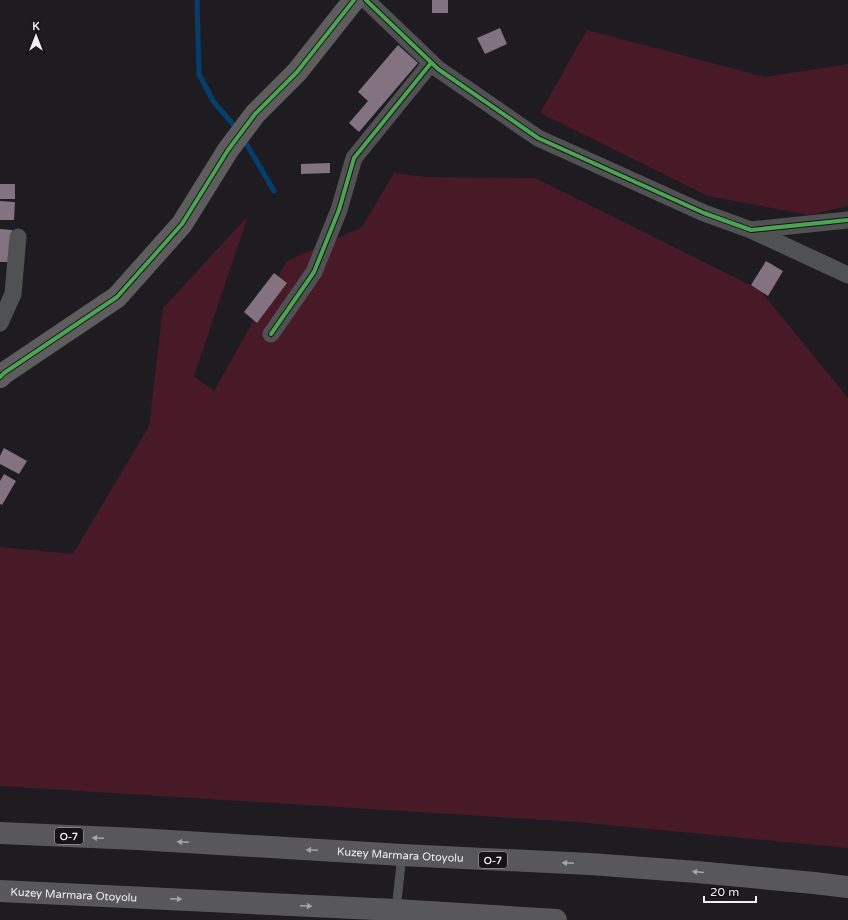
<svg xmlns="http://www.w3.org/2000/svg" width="848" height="920" viewBox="0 0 848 920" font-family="'Varela Round',sans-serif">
  <rect width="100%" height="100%" fill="#1e1c20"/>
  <!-- green -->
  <g fill="#481926">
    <polygon points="587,30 765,77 848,64 848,206 809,215 708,196 540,113"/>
    <polygon points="394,173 428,177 535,178 760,290 848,398 848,848 577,822 0,786 0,547 73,554 149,426 163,308 248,216 194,376 214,391 287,261 362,227"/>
  </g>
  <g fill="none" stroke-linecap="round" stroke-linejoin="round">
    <!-- stream -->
    <g stroke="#053e6c" stroke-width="5">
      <polyline points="197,0 199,74 213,101 238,130"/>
      <polyline points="243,138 274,191"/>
    </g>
  </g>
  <!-- building -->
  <g fill="#83727f">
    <rect x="432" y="0" width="16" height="13"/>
    <polygon points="500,28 507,44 485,54 477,38"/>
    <polygon points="398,45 418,63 359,132 349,123 368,101 358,92"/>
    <polygon points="330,163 330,173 301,174 301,164"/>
    <rect x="0" y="184" width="15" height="15"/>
    <polygon points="0,201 15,202 14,220 0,220"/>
    <polygon points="0,229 12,230 12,262 0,262"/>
    <polygon points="766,261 783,271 768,296 751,285"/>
    <polygon points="274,273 287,283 257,323 244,312"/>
    <polygon points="4,448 27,461 19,474 0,464 0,456"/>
    <polygon points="4,474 16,481 2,505 0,504 0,481"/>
  </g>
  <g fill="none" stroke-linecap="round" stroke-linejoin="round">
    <!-- lane -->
    <polyline stroke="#505152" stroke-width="9" points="396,910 402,855"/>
    <!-- street -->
    <g stroke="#505152" stroke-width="17">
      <polyline points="366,0 438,69 538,138 704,213 751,230 848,220"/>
      <polyline points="751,230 848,275"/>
      <polyline points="0,323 13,294 18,237"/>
      <polyline points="271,334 314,272 339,210 354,158 431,63"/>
    </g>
    <!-- secondary -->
    <polyline stroke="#5d5d5e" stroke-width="22" points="0,377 4,373 117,297 182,224 228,150 255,114 297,72 354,0"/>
    <!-- highway -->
    <g stroke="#58585a" stroke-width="22">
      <path id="s1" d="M 0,833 L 137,839 L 402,855 L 590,864 L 697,872 L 814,883 L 848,887"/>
      <path id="s2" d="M 0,891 L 396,910 L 556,920"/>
    </g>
    <!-- cycleway casing -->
    <g stroke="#151218" stroke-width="6">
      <g id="cycleway">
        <polyline points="366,0 438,69 538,138 704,213 751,230 848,220"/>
        <polyline points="271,334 314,272 339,210 354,158 431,63"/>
        <polyline points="0,377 4,373 117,297 182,224 228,150 255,114 297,72 354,0"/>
      </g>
    </g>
    <!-- cycleway -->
    <use href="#cycleway" stroke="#4ca352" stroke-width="4"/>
  </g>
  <!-- one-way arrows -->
  <defs><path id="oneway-solid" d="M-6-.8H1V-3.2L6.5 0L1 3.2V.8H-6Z"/></defs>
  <g fill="#a4a3a6">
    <use href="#oneway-solid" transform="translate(98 838) rotate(-177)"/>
    <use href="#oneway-solid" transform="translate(183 842) rotate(-177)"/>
    <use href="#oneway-solid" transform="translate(312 850) rotate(-177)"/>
    <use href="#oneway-solid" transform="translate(568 863) rotate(-177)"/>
    <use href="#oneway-solid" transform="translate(698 872) rotate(-175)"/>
    <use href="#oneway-solid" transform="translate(176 899) rotate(3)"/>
    <use href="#oneway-solid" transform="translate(306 906) rotate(3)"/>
  </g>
  <g text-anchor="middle" stroke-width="4" stroke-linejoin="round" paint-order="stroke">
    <!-- shield labels -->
    <g fill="#151218" stroke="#aeacb1" stroke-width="1">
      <rect x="55" y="828" width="28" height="16" rx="3"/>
      <rect x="479" y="852" width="28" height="16" rx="3"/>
    </g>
    <g font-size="10" font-weight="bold" fill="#f0eef2">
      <text x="69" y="840">O-7</text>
      <text x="493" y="864">O-7</text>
    </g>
    <!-- street labels -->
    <g font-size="11" fill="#f0eef2" stroke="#151218">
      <text dy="4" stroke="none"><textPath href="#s1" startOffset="401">Kuzey Marmara Otoyolu</textPath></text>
      <text dy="4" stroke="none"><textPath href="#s2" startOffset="74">Kuzey Marmara Otoyolu</textPath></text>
    </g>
  </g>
  <!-- north arrow -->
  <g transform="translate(36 36)" stroke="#151218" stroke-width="3" paint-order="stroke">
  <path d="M0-3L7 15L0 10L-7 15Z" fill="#f0eef2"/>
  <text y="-6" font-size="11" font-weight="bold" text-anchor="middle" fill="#f0eef2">K</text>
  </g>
  <!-- scale -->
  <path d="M704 896v6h52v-6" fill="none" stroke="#f0eef2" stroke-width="2"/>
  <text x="710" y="896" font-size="12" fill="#f0eef2" stroke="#151218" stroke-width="3" paint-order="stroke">20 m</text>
</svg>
